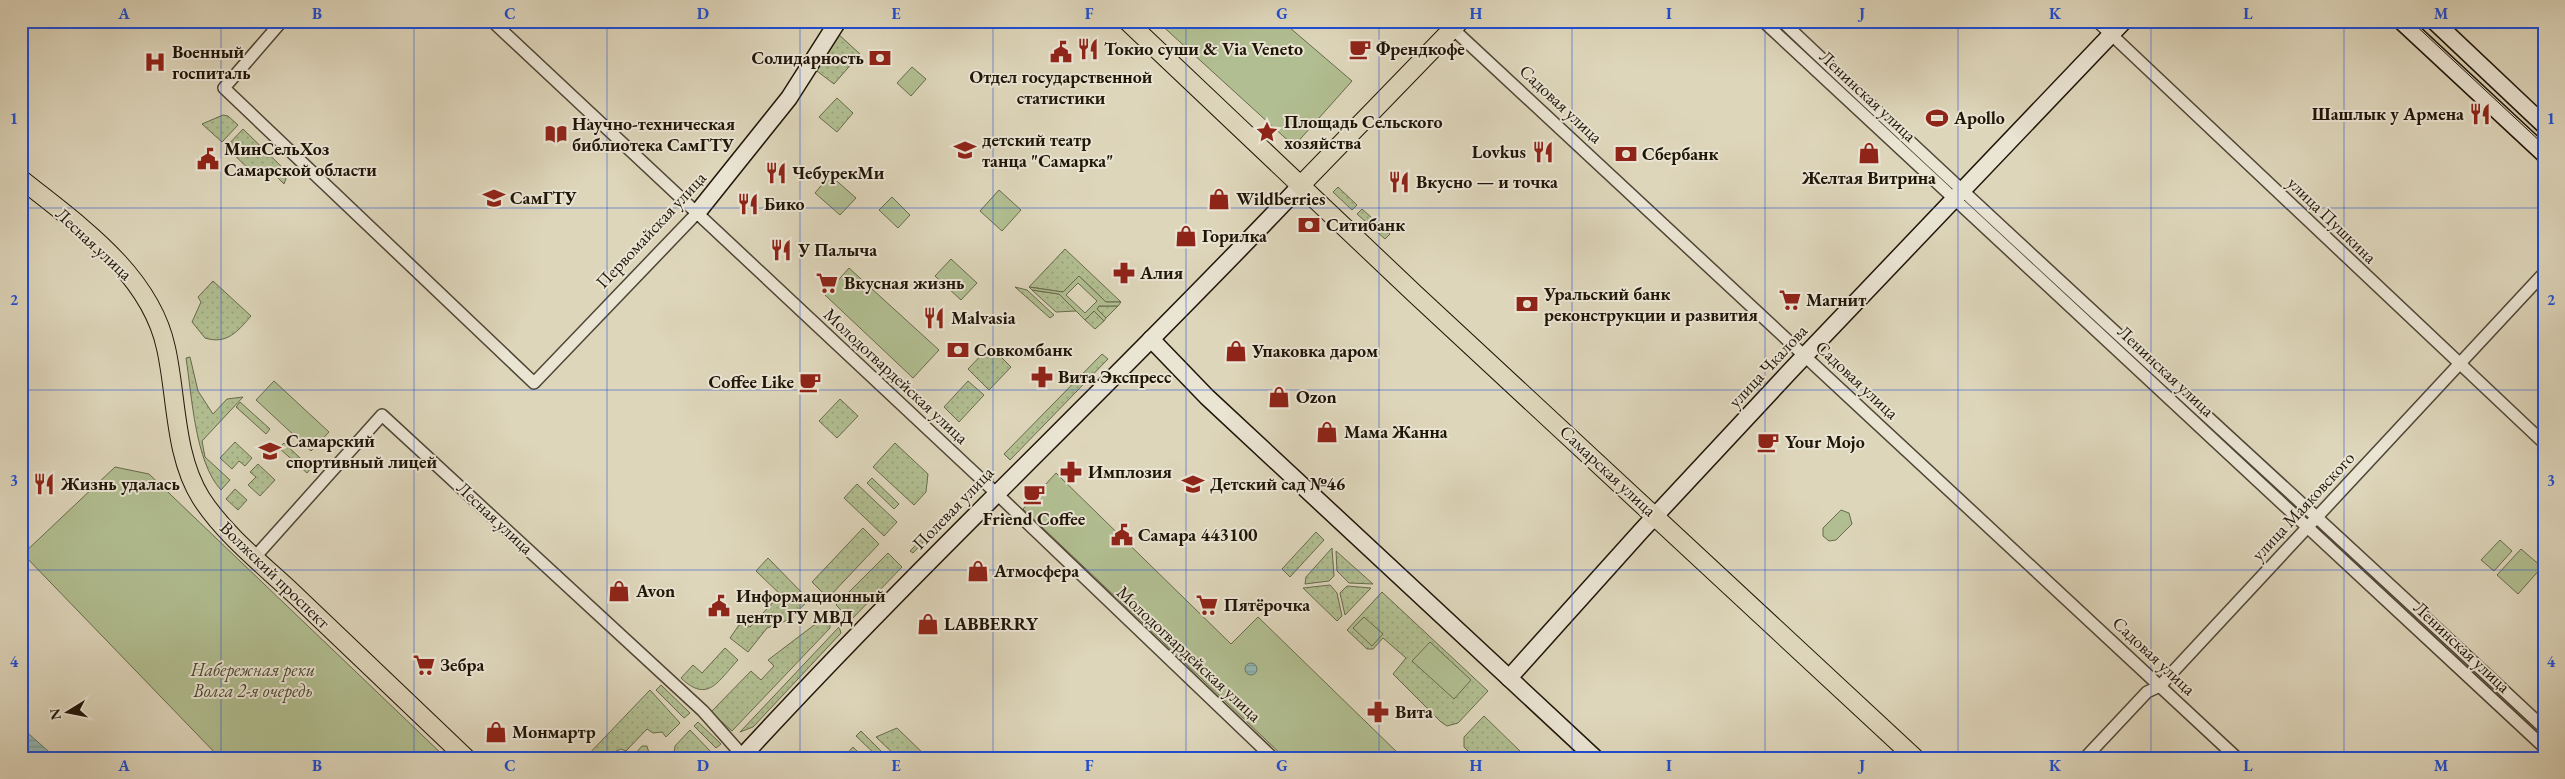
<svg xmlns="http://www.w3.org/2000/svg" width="2565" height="779" viewBox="0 0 2565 779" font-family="'EB Garamond',serif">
  <defs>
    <pattern id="grass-dots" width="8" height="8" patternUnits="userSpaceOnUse" patternTransform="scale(1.25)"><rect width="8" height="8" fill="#b1be91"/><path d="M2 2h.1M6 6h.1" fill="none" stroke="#98a27c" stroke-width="1.8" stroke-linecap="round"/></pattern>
    <pattern id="forest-firs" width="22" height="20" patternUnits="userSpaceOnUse" patternTransform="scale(1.25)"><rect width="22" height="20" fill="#b1be91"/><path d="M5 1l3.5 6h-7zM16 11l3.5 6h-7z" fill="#98a27c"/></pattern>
    <pattern id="water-rules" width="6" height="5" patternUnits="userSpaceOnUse" patternTransform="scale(1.25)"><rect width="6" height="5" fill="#93b9b4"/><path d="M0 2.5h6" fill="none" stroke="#7e9e99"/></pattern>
  </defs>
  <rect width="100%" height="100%" fill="#ded6bb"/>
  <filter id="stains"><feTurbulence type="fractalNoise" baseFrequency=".004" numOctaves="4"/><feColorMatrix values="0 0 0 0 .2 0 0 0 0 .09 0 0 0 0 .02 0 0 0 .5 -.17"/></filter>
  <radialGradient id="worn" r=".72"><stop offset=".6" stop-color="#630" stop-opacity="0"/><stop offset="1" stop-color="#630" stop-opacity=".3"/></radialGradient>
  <!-- grass -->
  <g fill="url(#grass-dots)" stroke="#686a4c">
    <polygon points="837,33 860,54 834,84 813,68"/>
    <polygon points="837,98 853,113 837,132 819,117"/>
    <polygon points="223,115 228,116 238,125 222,142 202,124"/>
    <polygon points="243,129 288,173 284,184 268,168 258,178 226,147"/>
    <polygon points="1338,187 1357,205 1352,210 1333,192"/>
    <polygon points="1362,209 1390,234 1385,239 1357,214"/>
    <polygon points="1065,249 1121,302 1106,302 1079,276 1063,292 1029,287"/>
    <path d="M 213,281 L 251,316 C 238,331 227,345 205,338 L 192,322 L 201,302 L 198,297 Z"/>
    <polygon points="1015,287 1027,290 1054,315 1050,318"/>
    <polygon points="1032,290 1059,294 1076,311 1056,312"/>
    <polygon points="1099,306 1118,306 1106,318 1096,309"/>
    <polygon points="1094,311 1104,321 1095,329 1085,320"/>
    <polygon points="990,346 1011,367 989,390 968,369"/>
    <polygon points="1102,354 1108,359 1010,460 1004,454"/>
    <path d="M 190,357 L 198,391 L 213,414 L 227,399 L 243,397 L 202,441 L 205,457 L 230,480 L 221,490 C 195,462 192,396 186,358 Z"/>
    <polygon points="968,381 984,395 959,422 944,407"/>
    <polygon points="840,399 858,416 837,438 819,421"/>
    <polygon points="240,402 270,429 266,434 236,407"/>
    <polygon points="235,442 252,458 245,466 239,461 232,469 220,458"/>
    <polygon points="284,443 311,468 307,473 279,448"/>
    <polygon points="895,443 928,474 926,492 914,505 873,467"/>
    <polygon points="258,464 275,480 260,496 248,485 256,477 250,472"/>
    <polygon points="872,478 899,504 894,509 867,483"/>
    <polygon points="857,484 897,522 884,536 844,498"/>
    <polygon points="235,489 247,500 238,510 226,499"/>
    <polygon points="943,517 945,519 913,553 910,551"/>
    <polygon points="863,528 879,544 828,598 812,582"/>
    <polygon points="1316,532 1324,540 1290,577 1282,569"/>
    <polygon points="1332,548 1334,576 1329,581 1305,584 1306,577"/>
    <polygon points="1336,551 1373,584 1349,583 1337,571"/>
    <polygon points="888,553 902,567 851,620 836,605"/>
    <polygon points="768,558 809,600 788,620 767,628 748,652 730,638 739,625 745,624 750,627 776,599 782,596 756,571"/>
    <polygon points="1330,585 1337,593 1342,616 1337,621 1303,588"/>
    <polygon points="1347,586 1371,588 1345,615 1340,593"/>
    <polygon points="1382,592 1488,691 1458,723 1447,726 1441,722 1393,674 1406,658 1383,638 1373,649 1367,649 1347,630"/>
    <polygon points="826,616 830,621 830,628 732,731 711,712 751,671 761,680 774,666 768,660"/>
    <polygon points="839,627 841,633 753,727 740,732"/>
    <path d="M 725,648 L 738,660 C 718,681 708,704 681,678 L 693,665 L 702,673 Z"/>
    <polygon points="661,685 690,713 684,718 656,690"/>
    <polygon points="650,690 680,723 666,737 662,732 653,733 647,729 626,751 621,749 616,751 616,758 585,758"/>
    <polygon points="1484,716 1523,754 1518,758 1475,758 1464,747 1464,737"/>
    <polygon points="698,722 721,744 716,748 694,726"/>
    <polygon points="897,728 928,758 898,758 876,737"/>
    <polygon points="690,730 713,754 709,758 678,758 674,754 675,746"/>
    <polygon points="861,731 888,758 879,758 856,736"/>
    <polygon points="642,746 647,746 649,753 645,758 634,758 634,755"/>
  </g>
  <!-- forest -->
  <polygon fill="url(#forest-firs)" stroke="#686a4c" points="853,747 864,758 843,758"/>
  <!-- park -->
  <g fill="#b1be91" stroke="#686a4c" fill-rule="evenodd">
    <polygon points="1157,21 1282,21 1352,81 1294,146"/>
    <polygon points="912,67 926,79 911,96 897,83"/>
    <polygon points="830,175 856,198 840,215 815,193"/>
    <polygon points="999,190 1021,210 1002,231 980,211"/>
    <polygon points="892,197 910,215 898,228 879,210"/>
    <polygon points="951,259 977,283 961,300 935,276"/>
    <polygon points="849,268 939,350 913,378 825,295"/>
    <path d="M 1079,276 L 1106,302 L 1121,302 L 1118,306 L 1099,306 L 1097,309 L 1106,318 L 1104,321 L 1094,311 L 1085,320 L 1059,294 L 1032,290 L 1029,287 L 1063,292 ZM 1078,283 L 1097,301 L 1085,313 L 1066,295 Z"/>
    <polygon points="274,381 329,432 311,451 256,400"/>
    <polygon points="115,467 149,474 446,758 220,758 23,554"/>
    <polygon points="1056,473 1231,644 1258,617 1403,758 1285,758 1023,509"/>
    <polygon points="1841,510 1849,513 1852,524 1836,540 1829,541 1823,536 1823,528"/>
    <polygon points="2500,540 2512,551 2494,571 2481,560"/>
    <polygon points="2521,549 2542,567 2518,594 2497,575"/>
    <polygon points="1364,617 1383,634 1372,646 1353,628"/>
    <polygon points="1430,642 1471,680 1454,699 1412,661"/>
  </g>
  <!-- water -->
  <g fill="url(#water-rules)" stroke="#65776f">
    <circle cx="1251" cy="669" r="6"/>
    <polygon points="21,727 56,758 21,758"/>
  </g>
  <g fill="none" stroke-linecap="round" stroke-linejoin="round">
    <!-- street casing -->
    <g stroke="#4f4534" stroke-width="14">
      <g id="street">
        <polyline points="282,21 224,88 534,383 697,213"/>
        <polyline points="492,21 996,493 1273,758"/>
        <polyline points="1763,21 2544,747"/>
        <path d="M 1782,21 C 2033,260 2291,491 2544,728"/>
        <polyline points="2097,21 2544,443"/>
        <polyline points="1453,29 2237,758"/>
        <polyline points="255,557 382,415 703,711 743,756"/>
        <polyline points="2085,758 2147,692 2160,686 2169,676 2544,273"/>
      </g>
    </g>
    <!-- secondary casing -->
    <g stroke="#1f1507" stroke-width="19">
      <g id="secondary">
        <polyline points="2401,21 2544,154"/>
        <polyline points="2434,21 2544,125"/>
        <polyline points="697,213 789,98 838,21"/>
        <polyline points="1151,339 1207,397 1595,758"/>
        <polyline points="1509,678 1642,530 1793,368 2124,21"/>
        <path d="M 741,758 C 922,561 1118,379 1301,185"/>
      </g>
    </g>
    <!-- primary casing -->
    <g stroke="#1f1507" stroke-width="20">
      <g id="primary">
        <polyline points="1127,21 1415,294 1915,758"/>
        <path d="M 21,179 C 77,224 150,273 166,348 C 177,397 174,455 201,498 C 224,534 262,564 293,593 C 351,648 408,703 466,758"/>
        <polyline points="1301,185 1460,21"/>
      </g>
    </g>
    <!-- street -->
    <use href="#street" stroke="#eae4d3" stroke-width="11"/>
    <!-- secondary -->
    <use href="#secondary" stroke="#eae4d3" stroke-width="16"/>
    <!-- primary -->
    <use href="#primary" stroke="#ded6bb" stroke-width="18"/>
    <!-- tram -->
    <polyline stroke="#1f1507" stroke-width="1" points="2411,21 2544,145"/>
  </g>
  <!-- grid -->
  <path fill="none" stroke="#1d4ed8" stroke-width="1" stroke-opacity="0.55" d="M 221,21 L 221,758M 414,21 L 414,758M 607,21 L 607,758M 800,21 L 800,758M 993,21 L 993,758M 1186,21 L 1186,758M 1379,21 L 1379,758M 1572,21 L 1572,758M 1765,21 L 1765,758M 1958,21 L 1958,758M 2151,21 L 2151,758M 2344,21 L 2344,758M 21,208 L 2544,208M 21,390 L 2544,390M 21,570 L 2544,570"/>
  <!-- icons -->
  <defs>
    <g id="restaurant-bare" transform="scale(1.725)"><path d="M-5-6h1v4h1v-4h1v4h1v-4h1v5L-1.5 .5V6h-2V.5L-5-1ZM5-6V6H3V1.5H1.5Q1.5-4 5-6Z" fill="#8f2418" stroke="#eae4d3" stroke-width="2.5" paint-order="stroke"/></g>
    <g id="cafe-bare" transform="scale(1.725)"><path d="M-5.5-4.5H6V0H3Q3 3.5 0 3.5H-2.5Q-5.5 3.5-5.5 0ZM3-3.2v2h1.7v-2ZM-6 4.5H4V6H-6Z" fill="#8f2418" stroke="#eae4d3" stroke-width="2.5" paint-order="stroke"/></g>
    <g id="civic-bare" transform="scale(1.725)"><path d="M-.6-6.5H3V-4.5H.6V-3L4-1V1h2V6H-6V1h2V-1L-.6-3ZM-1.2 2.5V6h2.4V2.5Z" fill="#8f2418" stroke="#eae4d3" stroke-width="2.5" paint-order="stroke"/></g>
    <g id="bank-bare" transform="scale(1.725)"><path d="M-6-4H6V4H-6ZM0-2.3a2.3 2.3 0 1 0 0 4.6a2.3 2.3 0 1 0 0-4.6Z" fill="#8f2418" stroke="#eae4d3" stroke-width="2.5" paint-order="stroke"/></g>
    <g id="hospital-bare" transform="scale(1.725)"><path d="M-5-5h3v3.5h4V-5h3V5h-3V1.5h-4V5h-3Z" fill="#8f2418" stroke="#eae4d3" stroke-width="2.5" paint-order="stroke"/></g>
    <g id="stadium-bare" transform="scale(1.725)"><path d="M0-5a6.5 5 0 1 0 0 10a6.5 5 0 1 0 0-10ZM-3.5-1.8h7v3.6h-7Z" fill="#8f2418" stroke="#eae4d3" stroke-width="2.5" paint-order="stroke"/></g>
    <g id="sight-bare" transform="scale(1.725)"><path d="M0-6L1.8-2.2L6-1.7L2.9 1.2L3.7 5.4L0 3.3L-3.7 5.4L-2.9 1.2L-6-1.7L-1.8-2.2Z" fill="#8f2418" stroke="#eae4d3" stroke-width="2.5" paint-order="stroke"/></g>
    <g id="library-bare" transform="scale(1.725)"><path d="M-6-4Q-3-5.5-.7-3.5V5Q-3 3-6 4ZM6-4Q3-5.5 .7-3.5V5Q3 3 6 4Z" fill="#8f2418" stroke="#eae4d3" stroke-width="2.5" paint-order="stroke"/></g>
    <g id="school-bare" transform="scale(1.725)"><path d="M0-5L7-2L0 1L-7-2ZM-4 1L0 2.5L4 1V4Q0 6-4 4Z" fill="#8f2418" stroke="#eae4d3" stroke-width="2.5" paint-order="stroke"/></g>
    <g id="shop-bare" transform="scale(1.725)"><path d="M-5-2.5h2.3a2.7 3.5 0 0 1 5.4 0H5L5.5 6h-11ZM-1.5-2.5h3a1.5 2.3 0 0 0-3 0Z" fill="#8f2418" stroke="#eae4d3" stroke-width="2.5" paint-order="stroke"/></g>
    <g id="university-bare" transform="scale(1.725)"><path d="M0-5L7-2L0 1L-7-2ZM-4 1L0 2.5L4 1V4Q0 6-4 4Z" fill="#8f2418" stroke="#eae4d3" stroke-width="2.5" paint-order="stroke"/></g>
    <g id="pharmacy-bare" transform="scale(1.725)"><path d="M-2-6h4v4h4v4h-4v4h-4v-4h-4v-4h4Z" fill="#8f2418" stroke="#eae4d3" stroke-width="2.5" paint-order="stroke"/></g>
    <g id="supermarket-bare" transform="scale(1.725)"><path d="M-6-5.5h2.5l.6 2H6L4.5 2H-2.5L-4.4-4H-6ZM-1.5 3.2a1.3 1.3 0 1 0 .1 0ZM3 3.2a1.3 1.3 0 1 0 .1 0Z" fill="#8f2418" stroke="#eae4d3" stroke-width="2.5" paint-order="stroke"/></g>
  </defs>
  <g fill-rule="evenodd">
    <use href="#restaurant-bare" x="1088" y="49"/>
    <use href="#cafe-bare" x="1360" y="49"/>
    <use href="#civic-bare" x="1061" y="52"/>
    <use href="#bank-bare" x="880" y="58"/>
    <use href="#hospital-bare" x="155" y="62"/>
    <use href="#restaurant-bare" x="2480" y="114"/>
    <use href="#stadium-bare" x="1937" y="118"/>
    <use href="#sight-bare" x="1267" y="132"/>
    <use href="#library-bare" x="556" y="134"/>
    <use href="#school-bare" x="965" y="150"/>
    <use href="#restaurant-bare" x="1543" y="152"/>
    <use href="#shop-bare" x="1869" y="153"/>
    <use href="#bank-bare" x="1626" y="154"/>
    <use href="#civic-bare" x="208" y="159"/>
    <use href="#restaurant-bare" x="776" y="173"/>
    <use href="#restaurant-bare" x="1399" y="182"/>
    <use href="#university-bare" x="494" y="198"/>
    <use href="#shop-bare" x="1219" y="199"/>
    <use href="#restaurant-bare" x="748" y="204"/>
    <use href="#bank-bare" x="1309" y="225"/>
    <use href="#shop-bare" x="1186" y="236"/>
    <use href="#restaurant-bare" x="781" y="250"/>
    <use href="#pharmacy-bare" x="1124" y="273"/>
    <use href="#supermarket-bare" x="827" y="283"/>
    <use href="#supermarket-bare" x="1790" y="300"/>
    <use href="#bank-bare" x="1527" y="304"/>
    <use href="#restaurant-bare" x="934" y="318"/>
    <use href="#bank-bare" x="958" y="350"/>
    <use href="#shop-bare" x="1236" y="351"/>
    <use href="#pharmacy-bare" x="1042" y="377"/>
    <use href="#cafe-bare" x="810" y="382"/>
    <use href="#shop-bare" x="1279" y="397"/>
    <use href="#shop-bare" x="1327" y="432"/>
    <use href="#cafe-bare" x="1768" y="442"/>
    <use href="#school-bare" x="270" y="451"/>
    <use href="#pharmacy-bare" x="1071" y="472"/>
    <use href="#restaurant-bare" x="44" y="484"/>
    <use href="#school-bare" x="1193" y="484"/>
    <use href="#cafe-bare" x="1034" y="494"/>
    <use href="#civic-bare" x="1122" y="535"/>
    <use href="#shop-bare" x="978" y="571"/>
    <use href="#shop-bare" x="619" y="591"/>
    <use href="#supermarket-bare" x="1207" y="605"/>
    <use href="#civic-bare" x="719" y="606"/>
    <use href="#shop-bare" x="928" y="624"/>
    <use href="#supermarket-bare" x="424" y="665"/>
    <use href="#pharmacy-bare" x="1378" y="712"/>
    <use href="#shop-bare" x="496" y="732"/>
  </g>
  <g text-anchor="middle" stroke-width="4" stroke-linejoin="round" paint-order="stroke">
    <!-- poi labels -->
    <g font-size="18" font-weight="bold" fill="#1f1507" stroke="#eae4d3" text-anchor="start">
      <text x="1104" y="55">Токио суши &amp; Via Veneto</text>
      <text x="1376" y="55">Френдкофе</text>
      <text x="172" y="58">Военный<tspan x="172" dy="21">госпиталь</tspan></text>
      <text x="864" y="64" text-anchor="end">Солидарность</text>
      <text x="1061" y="83" text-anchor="middle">Отдел государственной<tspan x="1061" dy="21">статистики</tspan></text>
      <text x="2464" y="120" text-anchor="end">Шашлык у Армена</text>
      <text x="1954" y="124">Apollo</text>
      <text x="1284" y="128">Площадь Сельского<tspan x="1284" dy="21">хозяйства</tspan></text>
      <text x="572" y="130">Научно-техническая<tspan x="572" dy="21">библиотека СамГТУ</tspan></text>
      <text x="982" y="146">детский театр<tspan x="982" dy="21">танца "Самарка"</tspan></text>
      <text x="224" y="155">МинСельХоз<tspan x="224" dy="21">Самарской области</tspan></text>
      <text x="1526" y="158" text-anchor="end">Lovkus</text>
      <text x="1642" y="160">Сбербанк</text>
      <text x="792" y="179">ЧебурекМи</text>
      <text x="1869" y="184" text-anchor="middle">Желтая Витрина</text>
      <text x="1416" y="188">Вкусно — и точка</text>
      <text x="510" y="204">СамГТУ</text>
      <text x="1236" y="205">Wildberries</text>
      <text x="764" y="210">Бико</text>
      <text x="1326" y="231">Ситибанк</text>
      <text x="1202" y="242">Горилка</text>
      <text x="798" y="256">У Палыча</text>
      <text x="1140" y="279">Алия</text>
      <text x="844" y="289">Вкусная жизнь</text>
      <text x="1544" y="300">Уральский банк<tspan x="1544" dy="21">реконструкции и развития</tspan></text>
      <text x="1806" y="306">Магнит</text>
      <text x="951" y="324">Malvasia</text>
      <text x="974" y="356">Совкомбанк</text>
      <text x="1252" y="357">Упаковка даром</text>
      <text x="1058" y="383">Вита Экспресс</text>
      <text x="794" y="388" text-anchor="end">Coffee Like</text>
      <text x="1296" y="403">Ozon</text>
      <text x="1344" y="438">Мама Жанна</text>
      <text x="286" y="447">Самарский<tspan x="286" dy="21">спортивный лицей</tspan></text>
      <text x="1785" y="448">Your Mojo</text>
      <text x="1088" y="478">Имплозия</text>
      <text x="61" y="490">Жизнь удалась</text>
      <text x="1210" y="490">Детский сад №46</text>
      <text x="1034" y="525" text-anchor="middle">Friend Coffee</text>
      <text x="1138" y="541">Самара 443100</text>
      <text x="994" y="577">Атмосфера</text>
      <text x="636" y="597">Avon</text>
      <text x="736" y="602">Информационный<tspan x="736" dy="21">центр ГУ МВД</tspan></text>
      <text x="1224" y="611">Пятёрочка</text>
      <text x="944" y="630">LABBERRY</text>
      <text x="440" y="671">Зебра</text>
      <text x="1395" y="718">Вита</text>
      <text x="512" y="738">Монмартр</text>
    </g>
    <!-- street labels -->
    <g font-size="18" fill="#1f1507" stroke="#eae4d3">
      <text transform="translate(1868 96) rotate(43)" y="6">Ленинская улица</text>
      <text transform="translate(1561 104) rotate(43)" y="6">Садовая улица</text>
      <text transform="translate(2332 220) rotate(44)" y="6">улица Пушкина</text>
      <text transform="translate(651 230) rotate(-47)" y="6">Первомайская улица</text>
      <text transform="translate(94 244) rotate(43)" y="6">Лесная улица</text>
      <text transform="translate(1768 366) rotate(-47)" y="6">улица Чкалова</text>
      <text transform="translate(2166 371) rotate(43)" y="6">Ленинская улица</text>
      <text transform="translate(896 376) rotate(43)" y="6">Молодогвардейская улица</text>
      <text transform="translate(1857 380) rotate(43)" y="6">Садовая улица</text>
      <text transform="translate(1608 471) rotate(43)" y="6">Самарская улица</text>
      <text transform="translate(2303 506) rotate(-47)" y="6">улица Маяковского</text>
      <text transform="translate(953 508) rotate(-46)" y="6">Полевая улица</text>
      <text transform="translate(495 518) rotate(43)" y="6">Лесная улица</text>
      <text transform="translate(275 575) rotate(44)" y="6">Волжский проспект</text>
      <text transform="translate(2462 647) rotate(43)" y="6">Ленинская улица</text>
      <text transform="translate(1189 654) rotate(43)" y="6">Молодогвардейская улица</text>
      <text transform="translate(2154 656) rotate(43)" y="6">Садовая улица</text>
    </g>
    <!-- park labels -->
    <g font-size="18" font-style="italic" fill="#4b4830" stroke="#eae4d3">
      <text x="253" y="676">Набережная реки<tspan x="253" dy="21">Волга 2-я очередь</tspan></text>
    </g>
  </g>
  <!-- margin -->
  <rect width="2565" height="779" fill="none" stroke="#ded6bb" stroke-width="55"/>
  <!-- north arrow -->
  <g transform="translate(68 712) rotate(260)" stroke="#eae4d3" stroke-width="4" paint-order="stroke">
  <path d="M0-4L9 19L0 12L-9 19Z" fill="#1f1507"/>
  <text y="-8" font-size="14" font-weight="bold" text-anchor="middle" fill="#1f1507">N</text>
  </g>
  <rect x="28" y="28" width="2510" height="724" fill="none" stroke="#1d4ed8" stroke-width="2"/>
  <g font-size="16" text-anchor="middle" font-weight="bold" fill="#1d4ed8">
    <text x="124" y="19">A</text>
    <text x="317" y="19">B</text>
    <text x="510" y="19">C</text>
    <text x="703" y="19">D</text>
    <text x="896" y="19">E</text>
    <text x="1089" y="19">F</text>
    <text x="1282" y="19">G</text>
    <text x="1476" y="19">H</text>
    <text x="1669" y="19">I</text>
    <text x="1862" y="19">J</text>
    <text x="2055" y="19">K</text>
    <text x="2248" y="19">L</text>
    <text x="2441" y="19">M</text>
    <text x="14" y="124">1</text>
    <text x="2551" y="124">1</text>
    <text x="14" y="305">2</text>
    <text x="2551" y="305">2</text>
    <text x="14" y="486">3</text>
    <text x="2551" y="486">3</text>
    <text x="14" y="667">4</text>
    <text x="2551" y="667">4</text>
    <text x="124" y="771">A</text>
    <text x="317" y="771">B</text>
    <text x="510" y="771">C</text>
    <text x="703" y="771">D</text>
    <text x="896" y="771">E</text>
    <text x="1089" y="771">F</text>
    <text x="1282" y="771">G</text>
    <text x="1476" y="771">H</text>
    <text x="1669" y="771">I</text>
    <text x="1862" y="771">J</text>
    <text x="2055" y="771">K</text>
    <text x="2248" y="771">L</text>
    <text x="2441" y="771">M</text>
  </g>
  <rect width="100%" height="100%" filter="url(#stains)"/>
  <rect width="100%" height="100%" fill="url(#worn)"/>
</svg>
